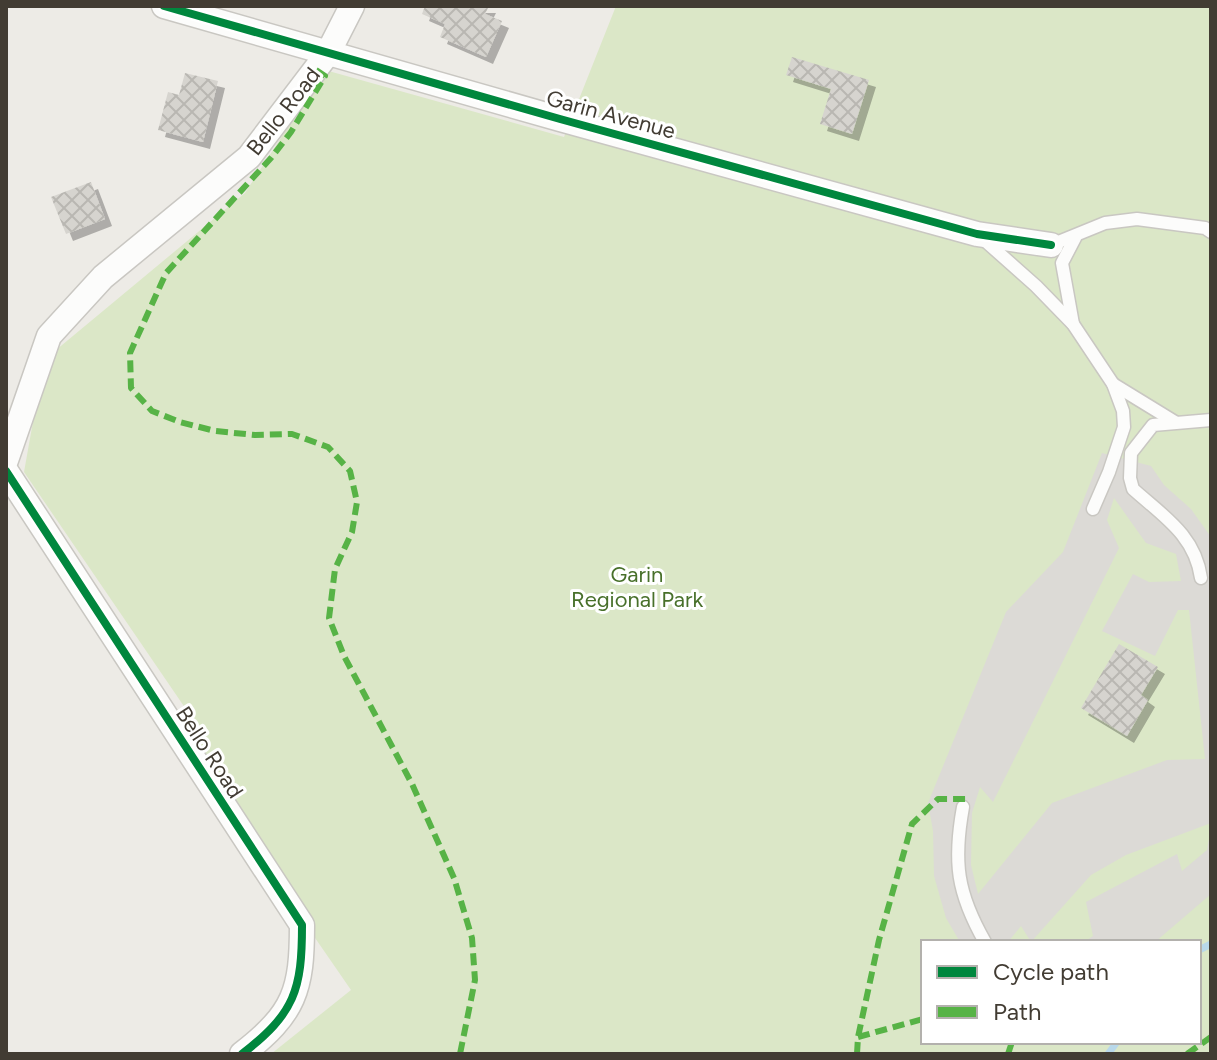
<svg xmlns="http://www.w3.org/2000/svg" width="1217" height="1060" viewBox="0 0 1217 1060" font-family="Figtree,sans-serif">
  <defs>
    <pattern id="building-cross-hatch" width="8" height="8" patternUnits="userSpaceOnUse" patternTransform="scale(2)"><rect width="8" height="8" fill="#d6d4cf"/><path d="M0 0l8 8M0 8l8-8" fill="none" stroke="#b9b7b2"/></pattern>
    <filter id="shadow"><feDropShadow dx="7" dy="7" stdDeviation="0" flood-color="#0004"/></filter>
  </defs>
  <rect width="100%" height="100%" fill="#edebe6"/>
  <!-- park -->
  <path fill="#dbe7c7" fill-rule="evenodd" d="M 616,6 L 1211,6 L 1211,1054 L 271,1054 L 351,990 L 188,754 L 207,740 L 24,472 L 44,360 L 245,193 L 325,70 L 564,137 ZM 923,942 L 1199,942 L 1199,1042 L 923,1042 Z"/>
  <!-- parking -->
  <g fill="#dcdad6" fill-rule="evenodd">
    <path d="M 1102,453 L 1151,466 L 1164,485 L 1191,509 L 1211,537 L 1211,823 L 1126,855 L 1091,875 L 1031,942 L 1021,926 L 1008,942 L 960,942 L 946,918 L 934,876 L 933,831 L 928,803 L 1006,612 L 1063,552 ZM 1114,498 L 1146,543 L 1176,554 L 1181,581 L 1149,582 L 1133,574 L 1102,631 L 1155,656 L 1178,610 L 1189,610 L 1205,759 L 1167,760 L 1052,803 L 978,894 L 971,865 L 972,813 L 980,787 L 993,802 L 1119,548 L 1107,520 Z"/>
    <polygon points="1211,828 1211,894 1155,942 1084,942 1093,936 1086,902 1177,854 1182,871 1207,850"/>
  </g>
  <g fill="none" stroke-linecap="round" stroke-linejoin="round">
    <!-- stream -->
    <g stroke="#b8d8ea" stroke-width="7">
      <polyline points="1199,950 1211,944"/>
      <polyline points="1108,1054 1117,1042"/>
    </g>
  </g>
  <!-- building -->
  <g fill="url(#building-cross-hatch)" filter="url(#shadow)">
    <polygon points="425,6 489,6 485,14 502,21 486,57 440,37 445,24 422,14"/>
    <polygon points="792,57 869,80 852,134 820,124 831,89 786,75"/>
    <polygon points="185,73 218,81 203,142 158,130 168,92 179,95"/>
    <polygon points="91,182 105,219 66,234 51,197"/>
    <polygon points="1119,644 1158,667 1141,695 1148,700 1127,736 1081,708"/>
  </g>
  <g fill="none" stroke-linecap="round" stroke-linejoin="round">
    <!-- service casing -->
    <g stroke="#c9c7c2" stroke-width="15">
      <g id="service">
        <polyline points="982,238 1036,286 1073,324 1113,384 1123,411 1124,427 1109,472 1093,509"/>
        <polyline points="1051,245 1105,223 1137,219 1205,228 1211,232"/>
        <polyline points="1073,324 1062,263 1075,238"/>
        <polyline points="1113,384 1175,422"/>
        <path d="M 1201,578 C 1195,535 1163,516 1133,489 L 1130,478 L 1131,453 L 1153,425 L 1211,420"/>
        <path d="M 963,807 C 953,862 957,893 985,942"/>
      </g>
    </g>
    <!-- minor casing -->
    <g stroke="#c9c7c2" stroke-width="27">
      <g id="minor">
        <polyline points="164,6 560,119 977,234 1051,245"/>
        <polyline points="6,460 49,336 103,277 249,157 328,53 352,6"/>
        <path d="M 6,471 L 302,925 C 302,990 295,1013 242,1054"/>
      </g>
    </g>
    <!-- service -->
    <use href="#service" stroke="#fcfcfb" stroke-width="12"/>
    <!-- minor -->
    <use href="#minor" stroke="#fcfcfb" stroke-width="24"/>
    <!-- quiet -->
    <g stroke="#57b346" stroke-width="6" stroke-dasharray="12 6" stroke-linecap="butt">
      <polyline points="316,70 325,76 291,132 271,158 166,273 130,353 131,388 152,411 180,422 215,431 255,435 292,434 328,447 350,471 357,502 352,532 335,569 329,618 344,656 412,784 454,878 472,938 475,980 460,1054"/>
      <polyline points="858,1037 923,1019"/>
      <polyline points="857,1054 858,1037 879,940 912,824 938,799 966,799"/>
      <polyline points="1008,1054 1012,1042"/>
      <polyline points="1187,1054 1211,1037"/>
    </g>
    <!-- cycleway casing -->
    <g stroke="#fff" stroke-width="13">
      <g id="cycleway">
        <polyline points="164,6 560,119 977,234 1051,245"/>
        <path d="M 6,471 L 302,925 C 302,990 295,1013 242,1054"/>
      </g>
    </g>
    <!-- cycleway -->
    <use href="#cycleway" stroke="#00873e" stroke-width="8"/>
  </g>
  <g text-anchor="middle" stroke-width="6" stroke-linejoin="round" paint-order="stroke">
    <!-- street labels -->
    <g font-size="22" fill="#423c33" stroke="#fff">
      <text transform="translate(283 111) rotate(-52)" y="8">Bello Road</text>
      <text transform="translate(611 114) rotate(15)" y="8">Garin Avenue</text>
      <text transform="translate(210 752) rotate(57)" y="8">Bello Road</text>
    </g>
    <!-- park labels -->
    <g font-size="22" fill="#48702a" stroke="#fff">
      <text x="637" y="582">Garin<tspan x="637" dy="25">Regional Park</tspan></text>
    </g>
  </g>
  <!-- border -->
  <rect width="1217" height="1060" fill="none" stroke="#423c33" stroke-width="16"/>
  <!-- legend -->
  <rect x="921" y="940" width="280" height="104" fill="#ffffff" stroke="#b3b1ad" stroke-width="2"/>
  <rect x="937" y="966" width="40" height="12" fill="#00873e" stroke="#b3b1ad" stroke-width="2"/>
  <text x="993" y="980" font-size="24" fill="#423c33">Cycle path</text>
  <rect x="937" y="1006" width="40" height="12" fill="#57b346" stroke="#b3b1ad" stroke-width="2"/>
  <text x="993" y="1020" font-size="24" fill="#423c33">Path</text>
</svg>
